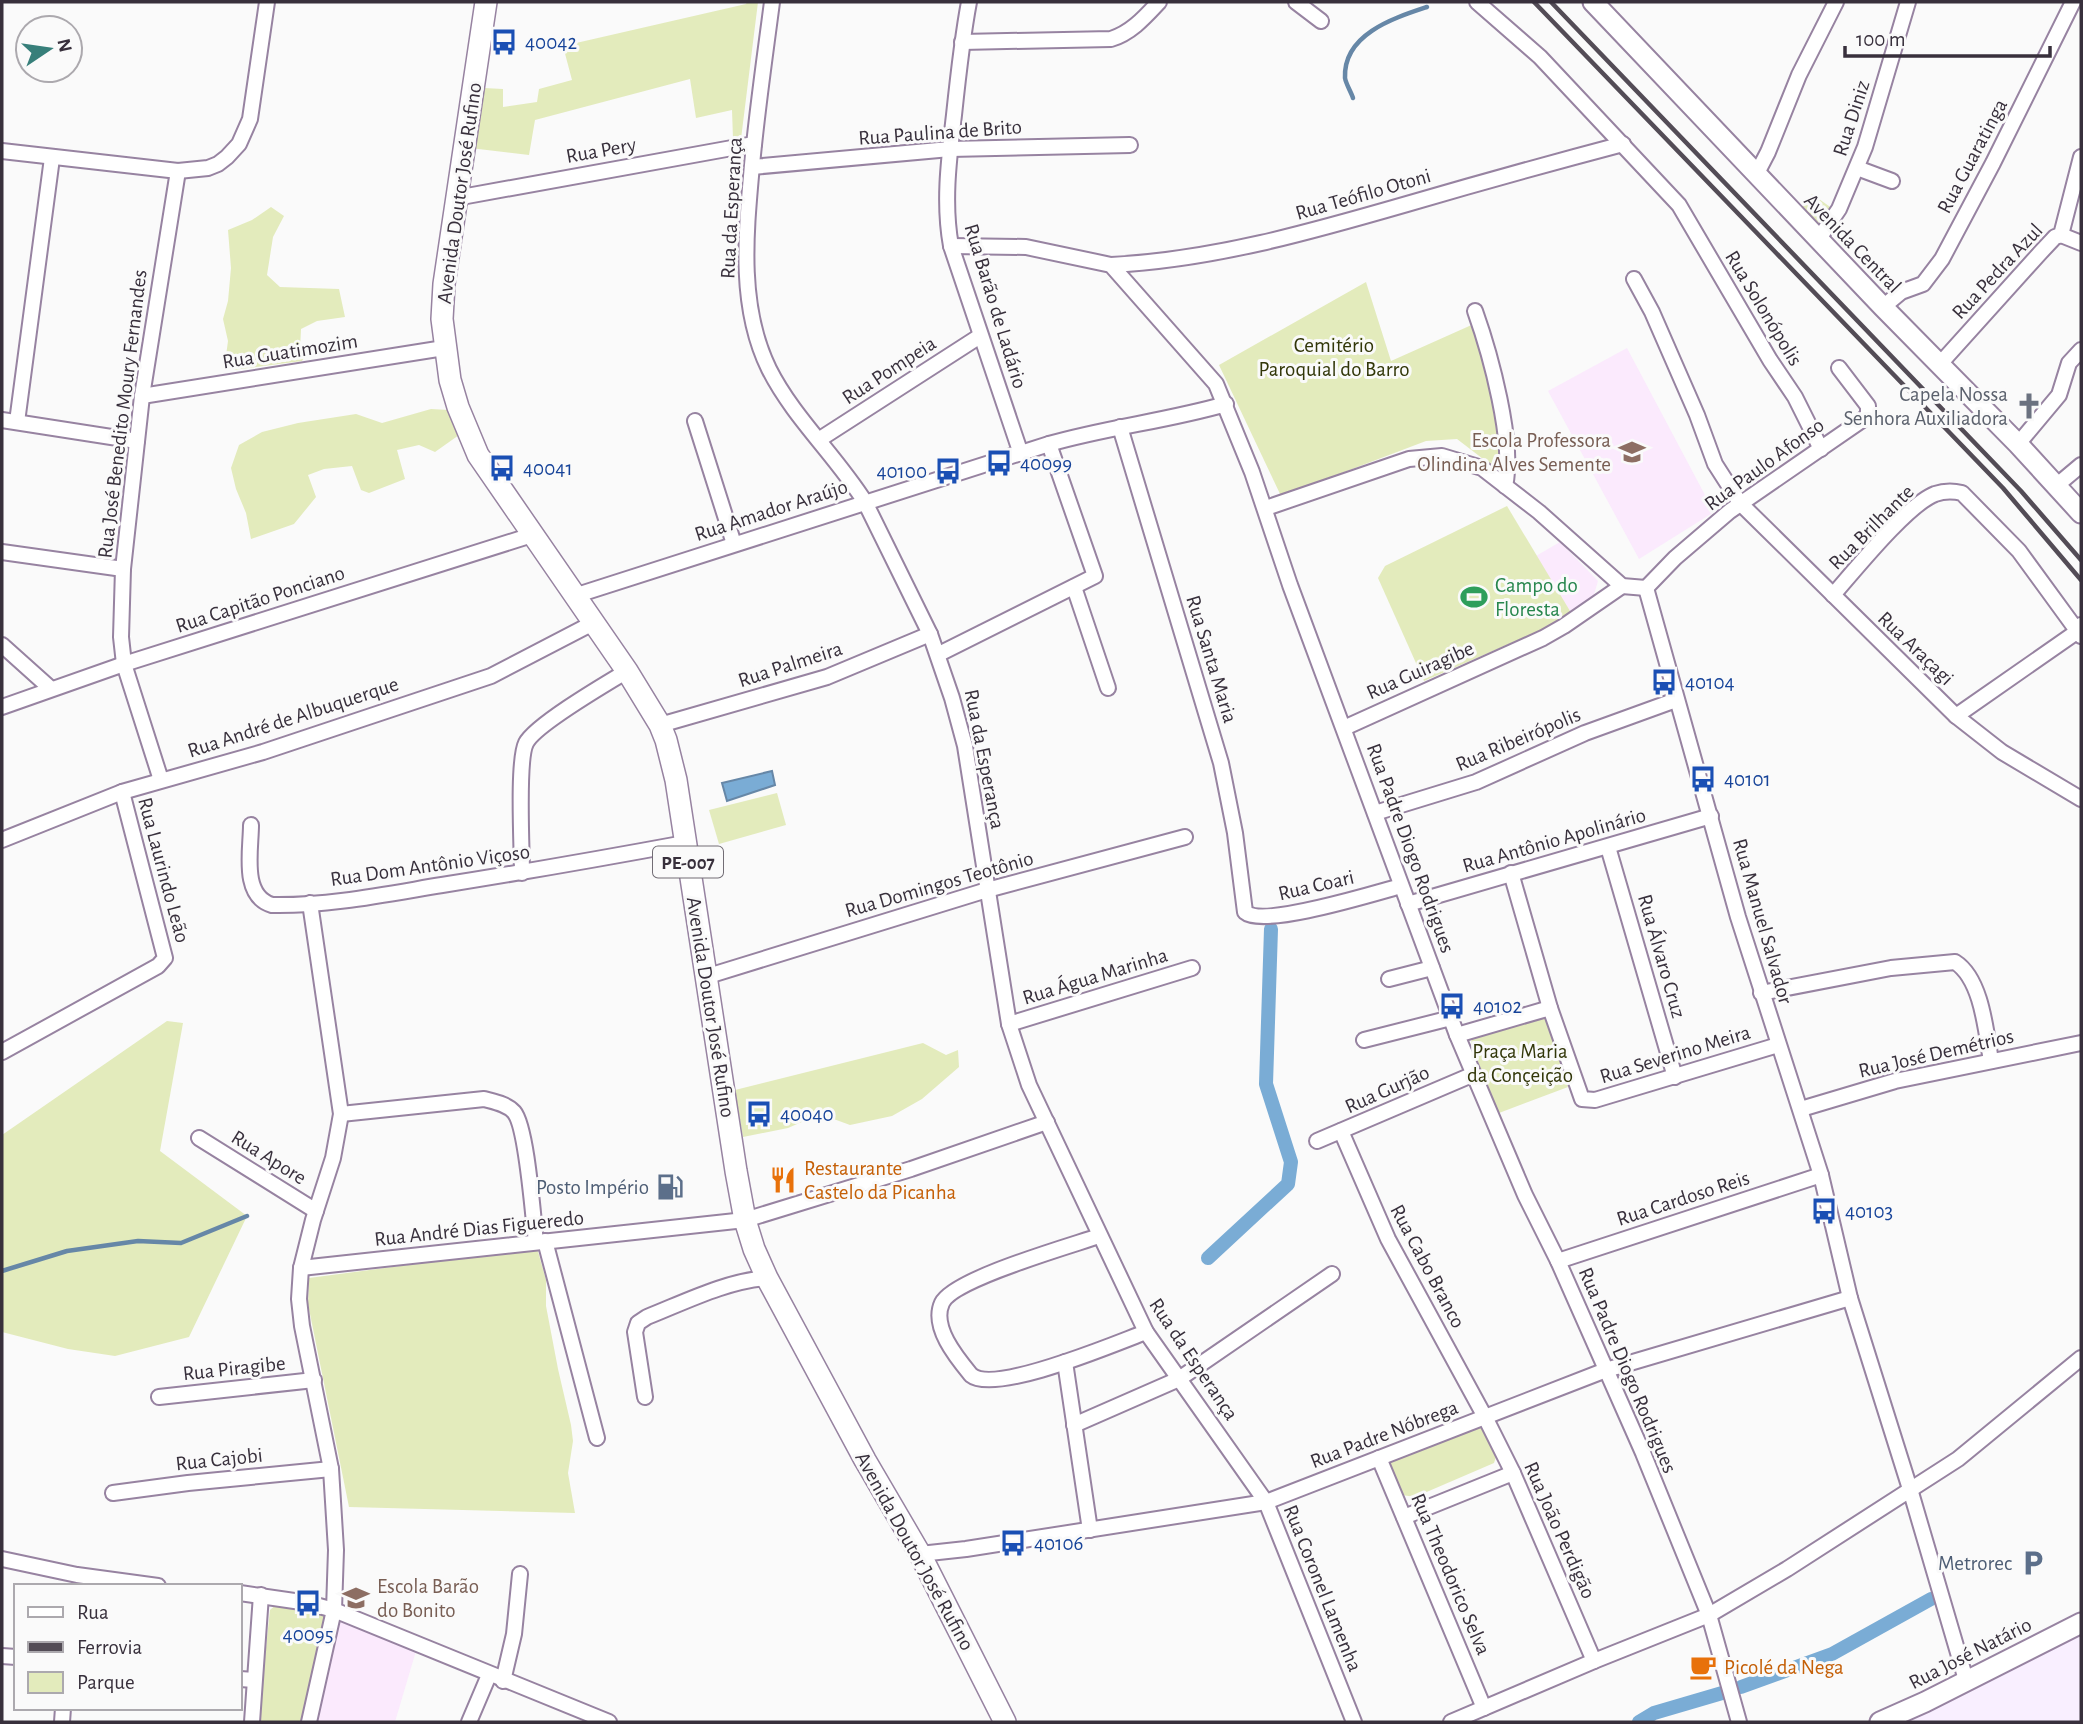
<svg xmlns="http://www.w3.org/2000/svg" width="2083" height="1724" viewBox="0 0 2083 1724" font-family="'Alegreya Sans',sans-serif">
  <rect width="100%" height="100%" fill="#fafafa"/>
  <!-- built -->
  <polygon fill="#f9efff" points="2081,1632 2081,1722 1897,1722"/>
  <!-- education -->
  <g fill="#fbeafd">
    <polygon points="1627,348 1714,512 1639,559 1548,391"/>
    <polygon points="1560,542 1598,581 1593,598 1569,612 1536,556"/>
    <polygon points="339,1621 416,1651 395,1722 313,1722"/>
  </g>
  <!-- green -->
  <g fill="#e3ebbc">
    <polygon points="747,2 758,2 741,139 733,139 732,110 696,118 690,79 535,120 529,155 470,148 484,88 503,89 503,107 537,102 539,89 572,80 563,46 746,4"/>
    <polygon points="1812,194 1833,209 1820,229 1801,209"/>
    <polygon points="271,207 284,216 273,237 267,275 280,287 339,289 345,317 317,321 301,329 300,350 308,349 302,361 233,370 225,363 228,341 223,319 228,301 231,268 228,230 252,220"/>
    <polygon points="1366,282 1391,361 1476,323 1501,421 1504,475 1457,439 1426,441 1281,496 1219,365"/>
    <polygon points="431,409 449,410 459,435 435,452 419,445 397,450 405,479 369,493 361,490 352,466 324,469 308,475 316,497 294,524 251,539 246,513 236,489 231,468 239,445 262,432 298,423 356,414 382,423"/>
    <polygon points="1507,506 1573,616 1424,681 1378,578 1385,566"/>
    <polygon points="777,793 786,825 719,844 709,810"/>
    <polygon points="1545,1016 1568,1087 1499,1113 1471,1045 1472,1038 1479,1034"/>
    <polygon points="167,1021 183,1023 160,1151 247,1216 189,1337 115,1356 68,1349 2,1332 2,1135"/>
    <polygon points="923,1043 946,1055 958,1050 959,1067 922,1099 892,1116 850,1125 820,1114 788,1128 743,1137 735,1090"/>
    <polygon points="537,1248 546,1280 546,1306 558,1369 571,1425 573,1441 568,1473 575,1513 349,1507 308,1304 309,1278"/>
    <polygon points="1481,1419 1497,1454 1494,1463 1415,1497 1402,1495 1389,1459"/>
    <polygon points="278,1603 325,1614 326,1619 301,1722 258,1722 270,1610"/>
  </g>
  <!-- water -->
  <polygon fill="#7aacd5" stroke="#6687a7" stroke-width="2" points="772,771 775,785 727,801 722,783"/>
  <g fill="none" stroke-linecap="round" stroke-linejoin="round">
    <!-- stream -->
    <g stroke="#6687a7" stroke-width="4.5">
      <path d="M 1353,98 C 1351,92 1346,84 1345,78 C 1343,34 1394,18 1427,7"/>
      <polyline points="2,1271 67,1251 138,1241 181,1243 247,1216"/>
    </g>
    <!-- canal -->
    <g stroke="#7aacd5" stroke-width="14">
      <polyline points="1208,1258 1288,1184 1291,1162 1266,1084 1271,929"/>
      <polyline points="1741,1687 1832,1654 1931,1599"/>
      <polyline points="1639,1722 1654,1713 1729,1691"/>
    </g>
    <!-- street casing -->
    <g stroke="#9783a1" stroke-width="18">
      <g id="street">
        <path d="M 772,2 C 765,56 757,110 752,165 C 746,232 738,306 769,369 C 793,417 836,456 865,502 L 930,634 L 952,698 L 965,746 L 1009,1024 L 1029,1085 L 1146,1332 L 1266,1502 L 1354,1722"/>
        <path d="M 969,2 C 962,39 958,77 954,115 C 949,158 943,203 951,246 L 1021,454"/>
        <polyline points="1296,2 1321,21"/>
        <polyline points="1477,2 1540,57 1679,205 1770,360 1795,397 1821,449"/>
        <path d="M 962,42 L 1111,39 C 1131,33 1145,17 1159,2"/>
        <polyline points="2,151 178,171 208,168 218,164 227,157 239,144 250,119 267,2"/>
        <polyline points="752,167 950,149 1130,145"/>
        <polyline points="1857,168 1892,181"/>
        <polyline points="1756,175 1768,152 1799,75 1836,2"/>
        <polyline points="456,198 754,144"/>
        <polyline points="2061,235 2081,243"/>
        <polyline points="1818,240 1839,209 1865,147 1908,2"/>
        <polyline points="951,246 1026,247 1111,265 1216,384 1252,472 1290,585 1457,1035 1525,1195 1558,1261 1643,1453 1709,1615 1739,1722"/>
        <path d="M 1111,265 C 1212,260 1310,232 1407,204 C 1479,183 1551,163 1623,144"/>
        <polyline points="1634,279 1652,312 1697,415 1715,464 1740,503 1956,716 2002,752 2081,799"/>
        <polyline points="1883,307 1901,292 1923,284 1942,259 1993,163 2073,2"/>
        <path d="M 1475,311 C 1490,353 1515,443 1505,486"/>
        <polyline points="1939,365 2040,253 2055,237 2061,235 2081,157"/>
        <polyline points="142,396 444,348"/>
        <polyline points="2,420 137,441"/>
        <polyline points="695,421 734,544"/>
        <polyline points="17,422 52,158"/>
        <path d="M 1120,427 L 1221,763 L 1235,833 L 1245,912 C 1263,928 1375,893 1401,886"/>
        <polyline points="820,439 980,336"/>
        <polyline points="2018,444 2059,395 2069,363 2081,350"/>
        <polyline points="2056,486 2081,465"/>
        <polyline points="1266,508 1409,459 1442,456 1482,468 1539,512 1622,586 1646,588"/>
        <polyline points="2,552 123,569"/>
        <polyline points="1074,587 1108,688"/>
        <polyline points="1646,588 1738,917 1821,1175 1850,1298 1910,1489 1966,1680"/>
        <polyline points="1646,588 1675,558 1730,511 1865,418 1868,414 1868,406 1839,368"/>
        <path d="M 1833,595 C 1855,570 1907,505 1935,494 C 1944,491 1953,491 1962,493 L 2019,551 L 2081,636"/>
        <path d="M 574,596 L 1049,444 C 1108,427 1167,421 1226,404"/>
        <polyline points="2,645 50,688"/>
        <polyline points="939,654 1095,576 1049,444"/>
        <polyline points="2,707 124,664 532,535"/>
        <polyline points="1956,716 2078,631 2081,625"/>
        <polyline points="660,725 827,677 930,634"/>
        <polyline points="1344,728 1543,638 1564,626 1622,586"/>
        <polyline points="161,780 124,664 121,637 123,569 142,396 178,171"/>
        <polyline points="1375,813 1476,782 1585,733 1676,700"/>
        <path d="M 251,825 C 251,850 241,896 272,905 C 329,906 387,894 442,885 C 524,872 604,858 685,843"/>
        <polyline points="2,840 122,792 263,752 491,676 593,623"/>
        <polyline points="1608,847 1675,1077"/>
        <path d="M 522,873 C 522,849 517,761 526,743 C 535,725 607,683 627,671"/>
        <polyline points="1511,873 1550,1008 1582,1099 1595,1100 1778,1045"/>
        <polyline points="1408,904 1711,816"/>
        <polyline points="705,977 987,890 1185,837"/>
        <polyline points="1389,979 1432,968"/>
        <path d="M 1761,993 L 1891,968 L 1955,962 C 1982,979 1986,1032 1991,1061"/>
        <polyline points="1009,1024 1192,968"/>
        <polyline points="1457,1035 1550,1008"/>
        <polyline points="1364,1040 1451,1018"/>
        <polyline points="2,1052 158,966 165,958 122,792"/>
        <polyline points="1801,1109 1895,1081 2081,1043"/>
        <path d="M 341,1114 L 484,1099 C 495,1102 507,1104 514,1112 C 527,1127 533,1218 536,1242"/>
        <polyline points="1341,1131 1388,1239 1485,1417 1513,1473 1594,1661"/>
        <polyline points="199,1138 316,1211"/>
        <polyline points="1317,1141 1474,1074"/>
        <path d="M 1099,1236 C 1070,1246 953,1279 942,1303 C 931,1327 957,1358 971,1375 C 995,1395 1116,1343 1146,1332"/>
        <polyline points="545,1241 597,1438"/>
        <polyline points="1558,1261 1821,1175"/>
        <polyline points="301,1268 745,1220 911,1169 1047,1122"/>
        <polyline points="1065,1362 1090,1530"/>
        <polyline points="159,1397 314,1380"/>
        <path d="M 645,1397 L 635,1332 L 638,1323 L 647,1317 C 685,1302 726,1281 767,1278"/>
        <polyline points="1074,1425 1179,1379 1332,1274"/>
        <polyline points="1379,1458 1484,1708"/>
        <polyline points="113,1493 188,1483 331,1469"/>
        <polyline points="1404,1517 1513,1473"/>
        <polyline points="920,1554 966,1549 1266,1502 1606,1370 1850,1298"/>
        <polyline points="2,1559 77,1575 158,1586"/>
        <polyline points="240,1593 308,1603 334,1610 609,1722"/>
        <polyline points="2,1656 16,1657"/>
        <polyline points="240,1679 254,1680"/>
        <polyline points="503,1681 514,1634 520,1574"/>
        <polyline points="62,1722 63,1708"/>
        <polyline points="252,1722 261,1595"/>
        <polyline points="309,1722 334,1610 336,1550 331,1469 302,1326 299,1299 301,1268 313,1220 333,1158 341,1114 310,903"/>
        <polyline points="469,1722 489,1675"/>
        <polyline points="1451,1722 1594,1661 1709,1615 1787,1569 1958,1459 2081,1358"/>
      </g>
    </g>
    <!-- secondary casing -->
    <g stroke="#9783a1" stroke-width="23">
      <g id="secondary">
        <polyline points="1593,2 1883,307 2018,444 2081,513"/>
        <polyline points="1880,1722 1925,1702 2081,1623"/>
      </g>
    </g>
    <!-- primary casing -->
    <g stroke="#9783a1" stroke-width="24">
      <polyline id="primary" points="486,2 444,284 442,319 450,380 458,407 478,455 627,671 660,725 666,740 676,780 736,1171 745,1220 754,1249 767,1278 865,1460 920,1554 1005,1722"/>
    </g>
    <!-- street -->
    <use href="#street" stroke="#fff" stroke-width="14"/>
    <!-- secondary -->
    <use href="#secondary" stroke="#fff" stroke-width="19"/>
    <!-- primary -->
    <use href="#primary" stroke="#fff" stroke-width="21"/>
    <!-- rail -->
    <g stroke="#534c56" stroke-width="4.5">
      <polyline points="1534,2 2003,488 2081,580"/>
      <polyline points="1551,2 2021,491 2081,560"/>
    </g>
  </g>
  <!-- icons -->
  <defs>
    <g id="bus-bare" transform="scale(2.1)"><path d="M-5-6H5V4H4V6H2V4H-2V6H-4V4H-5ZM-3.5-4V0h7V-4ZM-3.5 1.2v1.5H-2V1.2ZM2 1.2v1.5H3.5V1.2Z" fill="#1a4fb4" stroke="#fafafa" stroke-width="2.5" paint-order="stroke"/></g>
    <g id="church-bare" transform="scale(2.1)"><path d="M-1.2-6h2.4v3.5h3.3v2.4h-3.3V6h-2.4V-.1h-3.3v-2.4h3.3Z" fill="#6b7280" stroke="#fafafa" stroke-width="2.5" paint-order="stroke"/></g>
    <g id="school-bare" transform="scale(2.1)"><path d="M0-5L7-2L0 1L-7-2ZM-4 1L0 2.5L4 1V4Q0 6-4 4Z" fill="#8d6e63" stroke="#fafafa" stroke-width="2.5" paint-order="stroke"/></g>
    <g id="stadium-bare" transform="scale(2.1)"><path d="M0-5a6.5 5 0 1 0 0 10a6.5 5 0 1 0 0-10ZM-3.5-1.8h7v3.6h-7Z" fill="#2e9e5b" stroke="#fafafa" stroke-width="2.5" paint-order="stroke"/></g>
    <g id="restaurant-bare" transform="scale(2.1)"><path d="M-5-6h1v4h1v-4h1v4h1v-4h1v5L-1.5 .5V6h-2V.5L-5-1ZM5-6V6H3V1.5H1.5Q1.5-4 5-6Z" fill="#e8710a" stroke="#fafafa" stroke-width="2.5" paint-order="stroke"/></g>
    <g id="fuel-bare" transform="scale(2.1)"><path d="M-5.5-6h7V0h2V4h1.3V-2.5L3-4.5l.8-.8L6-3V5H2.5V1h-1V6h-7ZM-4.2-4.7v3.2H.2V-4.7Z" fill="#5c6f8a" stroke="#fafafa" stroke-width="2.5" paint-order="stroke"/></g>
    <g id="parking-bare" transform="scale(2.1)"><path d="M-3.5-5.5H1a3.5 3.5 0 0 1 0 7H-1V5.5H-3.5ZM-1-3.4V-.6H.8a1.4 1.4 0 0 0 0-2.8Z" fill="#5c6f8a" stroke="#fafafa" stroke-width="2.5" paint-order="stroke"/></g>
    <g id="cafe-bare" transform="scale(2.1)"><path d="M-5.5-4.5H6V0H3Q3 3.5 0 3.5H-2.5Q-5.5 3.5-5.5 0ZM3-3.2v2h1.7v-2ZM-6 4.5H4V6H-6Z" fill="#e8710a" stroke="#fafafa" stroke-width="2.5" paint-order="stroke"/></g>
  </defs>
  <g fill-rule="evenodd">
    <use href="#bus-bare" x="504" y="42"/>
    <use href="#church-bare" x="2029" y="406"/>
    <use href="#school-bare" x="1632" y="452"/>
    <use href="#bus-bare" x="999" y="463"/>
    <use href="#bus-bare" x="502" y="468"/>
    <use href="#bus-bare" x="948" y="471"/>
    <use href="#stadium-bare" x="1474" y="597"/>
    <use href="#bus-bare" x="1664" y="682"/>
    <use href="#bus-bare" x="1703" y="779"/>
    <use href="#bus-bare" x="1452" y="1006"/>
    <use href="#bus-bare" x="759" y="1114"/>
    <use href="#restaurant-bare" x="783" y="1180"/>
    <use href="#fuel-bare" x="670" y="1187"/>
    <use href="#bus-bare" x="1824" y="1211"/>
    <use href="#bus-bare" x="1013" y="1543"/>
    <use href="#parking-bare" x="2033" y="1563"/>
    <use href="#school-bare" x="356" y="1598"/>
    <use href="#bus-bare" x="308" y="1603"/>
    <use href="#cafe-bare" x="1703" y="1667"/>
  </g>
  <g text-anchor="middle" stroke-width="6" stroke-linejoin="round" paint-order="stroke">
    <!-- shield labels -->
    <rect fill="#fafafa" stroke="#726d75" stroke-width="2" x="653" y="846.5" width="70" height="31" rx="5"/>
    <g font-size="19" font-weight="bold" fill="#38303c">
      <text x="688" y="869">PE-007</text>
    </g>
    <!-- transit labels -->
    <g font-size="21" fill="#164399" stroke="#fafafa" text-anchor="start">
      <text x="525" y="49">40042</text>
      <text x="1020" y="470">40099</text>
      <text x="523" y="475">40041</text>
      <text x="927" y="478" text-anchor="end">40100</text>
      <text x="1685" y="689">40104</text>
      <text x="1724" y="786">40101</text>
      <text x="1473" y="1013">40102</text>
      <text x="780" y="1121">40040</text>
      <text x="1845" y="1218">40103</text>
      <text x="1034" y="1550">40106</text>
      <text x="308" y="1641" text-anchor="middle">40095</text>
    </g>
    <!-- street labels -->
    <g font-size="21" fill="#38303c" stroke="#fafafa">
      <text transform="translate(1851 118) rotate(-72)" y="7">Rua Diniz</text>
      <text transform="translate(940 132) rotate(-4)" y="7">Rua Paulina de Brito</text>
      <text transform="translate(601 150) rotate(-10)" y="7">Rua Pery</text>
      <text transform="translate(1972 156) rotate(-62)" y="7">Rua Guaratinga</text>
      <text transform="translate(459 193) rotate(-82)" y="7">Avenida Doutor José Rufino</text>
      <text transform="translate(1363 194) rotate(-16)" y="7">Rua Teófilo Otoni</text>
      <text transform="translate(731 208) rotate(-87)" y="7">Rua da Esperança</text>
      <text transform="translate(1853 243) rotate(46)" y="7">Avenida Central</text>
      <text transform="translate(1997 271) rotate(-47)" y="7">Rua Pedra Azul</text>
      <text transform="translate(996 306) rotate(73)" y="7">Rua Barão de Ladário</text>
      <text transform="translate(1764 308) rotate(59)" y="7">Rua Solonópolis</text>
      <text transform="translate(290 351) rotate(-9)" y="7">Rua Guatimozim</text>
      <text transform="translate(889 370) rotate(-33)" y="7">Rua Pompeia</text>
      <text transform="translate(122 414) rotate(-83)" y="7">Rua José Benedito Moury Fernandes</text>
      <text transform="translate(1764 464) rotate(-36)" y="7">Rua Paulo Afonso</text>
      <text transform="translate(771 510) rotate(-18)" y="7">Rua Amador Araújo</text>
      <text transform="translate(1871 527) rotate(-45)" y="7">Rua Brilhante</text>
      <text transform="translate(260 599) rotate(-18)" y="7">Rua Capitão Ponciano</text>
      <text transform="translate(1916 648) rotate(44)" y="7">Rua Araçagi</text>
      <text transform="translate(1212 659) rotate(73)" y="7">Rua Santa Maria</text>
      <text transform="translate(790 664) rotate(-18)" y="7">Rua Palmeira</text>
      <text transform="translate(1420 670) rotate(-24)" y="7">Rua Guiragibe</text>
      <text transform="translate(293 717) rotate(-18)" y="7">Rua André de Albuquerque</text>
      <text transform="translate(1518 739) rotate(-23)" y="7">Rua Ribeirópolis</text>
      <text transform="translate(985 759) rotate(79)" y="7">Rua da Esperança</text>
      <text transform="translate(1554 840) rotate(-16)" y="7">Rua Antônio Apolinário</text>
      <text transform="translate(1411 848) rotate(70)" y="7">Rua Padre Diogo Rodrigues</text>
      <text transform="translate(430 865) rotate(-8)" y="7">Rua Dom Antônio Viçoso</text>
      <text transform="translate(164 870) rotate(75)" y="7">Rua Laurindo Leão</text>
      <text transform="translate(939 884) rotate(-16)" y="7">Rua Domingos Teotônio</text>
      <text transform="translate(1316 885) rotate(-13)" y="7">Rua Coari</text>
      <text transform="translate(1763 921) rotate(74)" y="7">Rua Manuel Salvador</text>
      <text transform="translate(1662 956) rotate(74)" y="7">Rua Álvaro Cruz</text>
      <text transform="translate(1095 976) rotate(-17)" y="7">Rua Água Marinha</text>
      <text transform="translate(711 1007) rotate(81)" y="7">Avenida Doutor José Rufino</text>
      <text transform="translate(1936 1053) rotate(-13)" y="7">Rua José Demétrios</text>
      <text transform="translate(1675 1054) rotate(-17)" y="7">Rua Severino Meira</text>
      <text transform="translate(1387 1089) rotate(-24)" y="7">Rua Gurjão</text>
      <text transform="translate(269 1157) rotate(32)" y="7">Rua Apore</text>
      <text transform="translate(1683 1198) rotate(-18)" y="7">Rua Cardoso Reis</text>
      <text transform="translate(479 1228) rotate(-6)" y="7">Rua André Dias Figueredo</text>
      <text transform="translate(1428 1266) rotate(62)" y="7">Rua Cabo Branco</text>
      <text transform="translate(1194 1359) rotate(56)" y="7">Rua da Esperança</text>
      <text transform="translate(234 1368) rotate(-6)" y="7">Rua Piragibe</text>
      <text transform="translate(1628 1370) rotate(67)" y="7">Rua Padre Diogo Rodrigues</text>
      <text transform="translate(1384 1434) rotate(-21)" y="7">Rua Padre Nóbrega</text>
      <text transform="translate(219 1459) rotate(-6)" y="7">Rua Cajobi</text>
      <text transform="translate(1560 1530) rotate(66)" y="7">Rua João Perdigão</text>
      <text transform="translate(915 1551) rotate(61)" y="7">Avenida Doutor José Rufino</text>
      <text transform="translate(1451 1574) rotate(67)" y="7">Rua Theodorico Selva</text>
      <text transform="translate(1323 1588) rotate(68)" y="7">Rua Coronel Lamenha</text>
      <text transform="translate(1970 1653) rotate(-27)" y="7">Rua José Natário</text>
    </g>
    <!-- park labels -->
    <g font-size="21" fill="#323709" stroke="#fafafa">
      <text x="1334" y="352">Cemitério<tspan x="1334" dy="24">Paroquial do Barro</tspan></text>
      <text x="1520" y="1058">Praça Maria<tspan x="1520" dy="24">da Conçeição</tspan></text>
    </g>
    <!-- worship labels -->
    <g font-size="21" fill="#5b616d" stroke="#fafafa" text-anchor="end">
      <text x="2008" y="401">Capela Nossa<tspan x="2008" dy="24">Senhora Auxiliadora</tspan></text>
    </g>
    <!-- education labels -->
    <g font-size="21" fill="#785e54" stroke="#fafafa" text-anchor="end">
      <text x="1611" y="447">Escola Professora<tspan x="1611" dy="24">Olindina Alves Semente</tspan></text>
      <text x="377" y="1593" text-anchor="start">Escola Barão<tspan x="377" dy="24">do Bonito</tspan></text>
    </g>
    <!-- leisure labels -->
    <g font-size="21" fill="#27864d" stroke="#fafafa" text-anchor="start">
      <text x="1495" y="592">Campo do<tspan x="1495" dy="24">Floresta</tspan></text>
    </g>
    <!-- food labels -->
    <g font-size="21" fill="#c56008" stroke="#fafafa" text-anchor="start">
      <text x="804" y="1175">Restaurante<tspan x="804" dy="24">Castelo da Picanha</tspan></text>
      <text x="1724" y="1674">Picolé da Nega</text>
    </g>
    <!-- service labels -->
    <g font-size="21" fill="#4e5e75" stroke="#fafafa" text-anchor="end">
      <text x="649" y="1194">Posto Império</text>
      <text x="2012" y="1570">Metrorec</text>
    </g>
  </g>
  <!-- border -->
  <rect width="2083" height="1724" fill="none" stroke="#38303c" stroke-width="7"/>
  <!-- legend -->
  <rect x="14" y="1584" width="228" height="126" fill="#fafafa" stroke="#aca9ae" stroke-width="2"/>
  <rect x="28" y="1607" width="35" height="10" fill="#ffffff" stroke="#aca9ae" stroke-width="2"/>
  <text x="77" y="1619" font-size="21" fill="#38303c">Rua</text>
  <rect x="28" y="1642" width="35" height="10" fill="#534c56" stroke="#aca9ae" stroke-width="2"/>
  <text x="77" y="1654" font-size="21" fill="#38303c">Ferrovia</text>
  <rect x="28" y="1672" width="35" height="21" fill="#e3ebbc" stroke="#aca9ae" stroke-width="2"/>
  <text x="77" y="1689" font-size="21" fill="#38303c">Parque</text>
  <!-- north arrow -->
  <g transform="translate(49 49) rotate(77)"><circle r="33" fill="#fafafa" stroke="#aca9ae" stroke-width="2"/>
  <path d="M0-5L12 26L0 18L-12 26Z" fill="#377f7a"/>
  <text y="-10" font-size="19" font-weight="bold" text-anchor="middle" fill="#38303c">N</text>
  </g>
  <!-- scale -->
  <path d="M1845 46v10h205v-10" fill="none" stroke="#38303c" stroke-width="3.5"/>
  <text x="1856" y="46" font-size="21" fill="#38303c" stroke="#fafafa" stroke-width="5" paint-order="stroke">100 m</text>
</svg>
